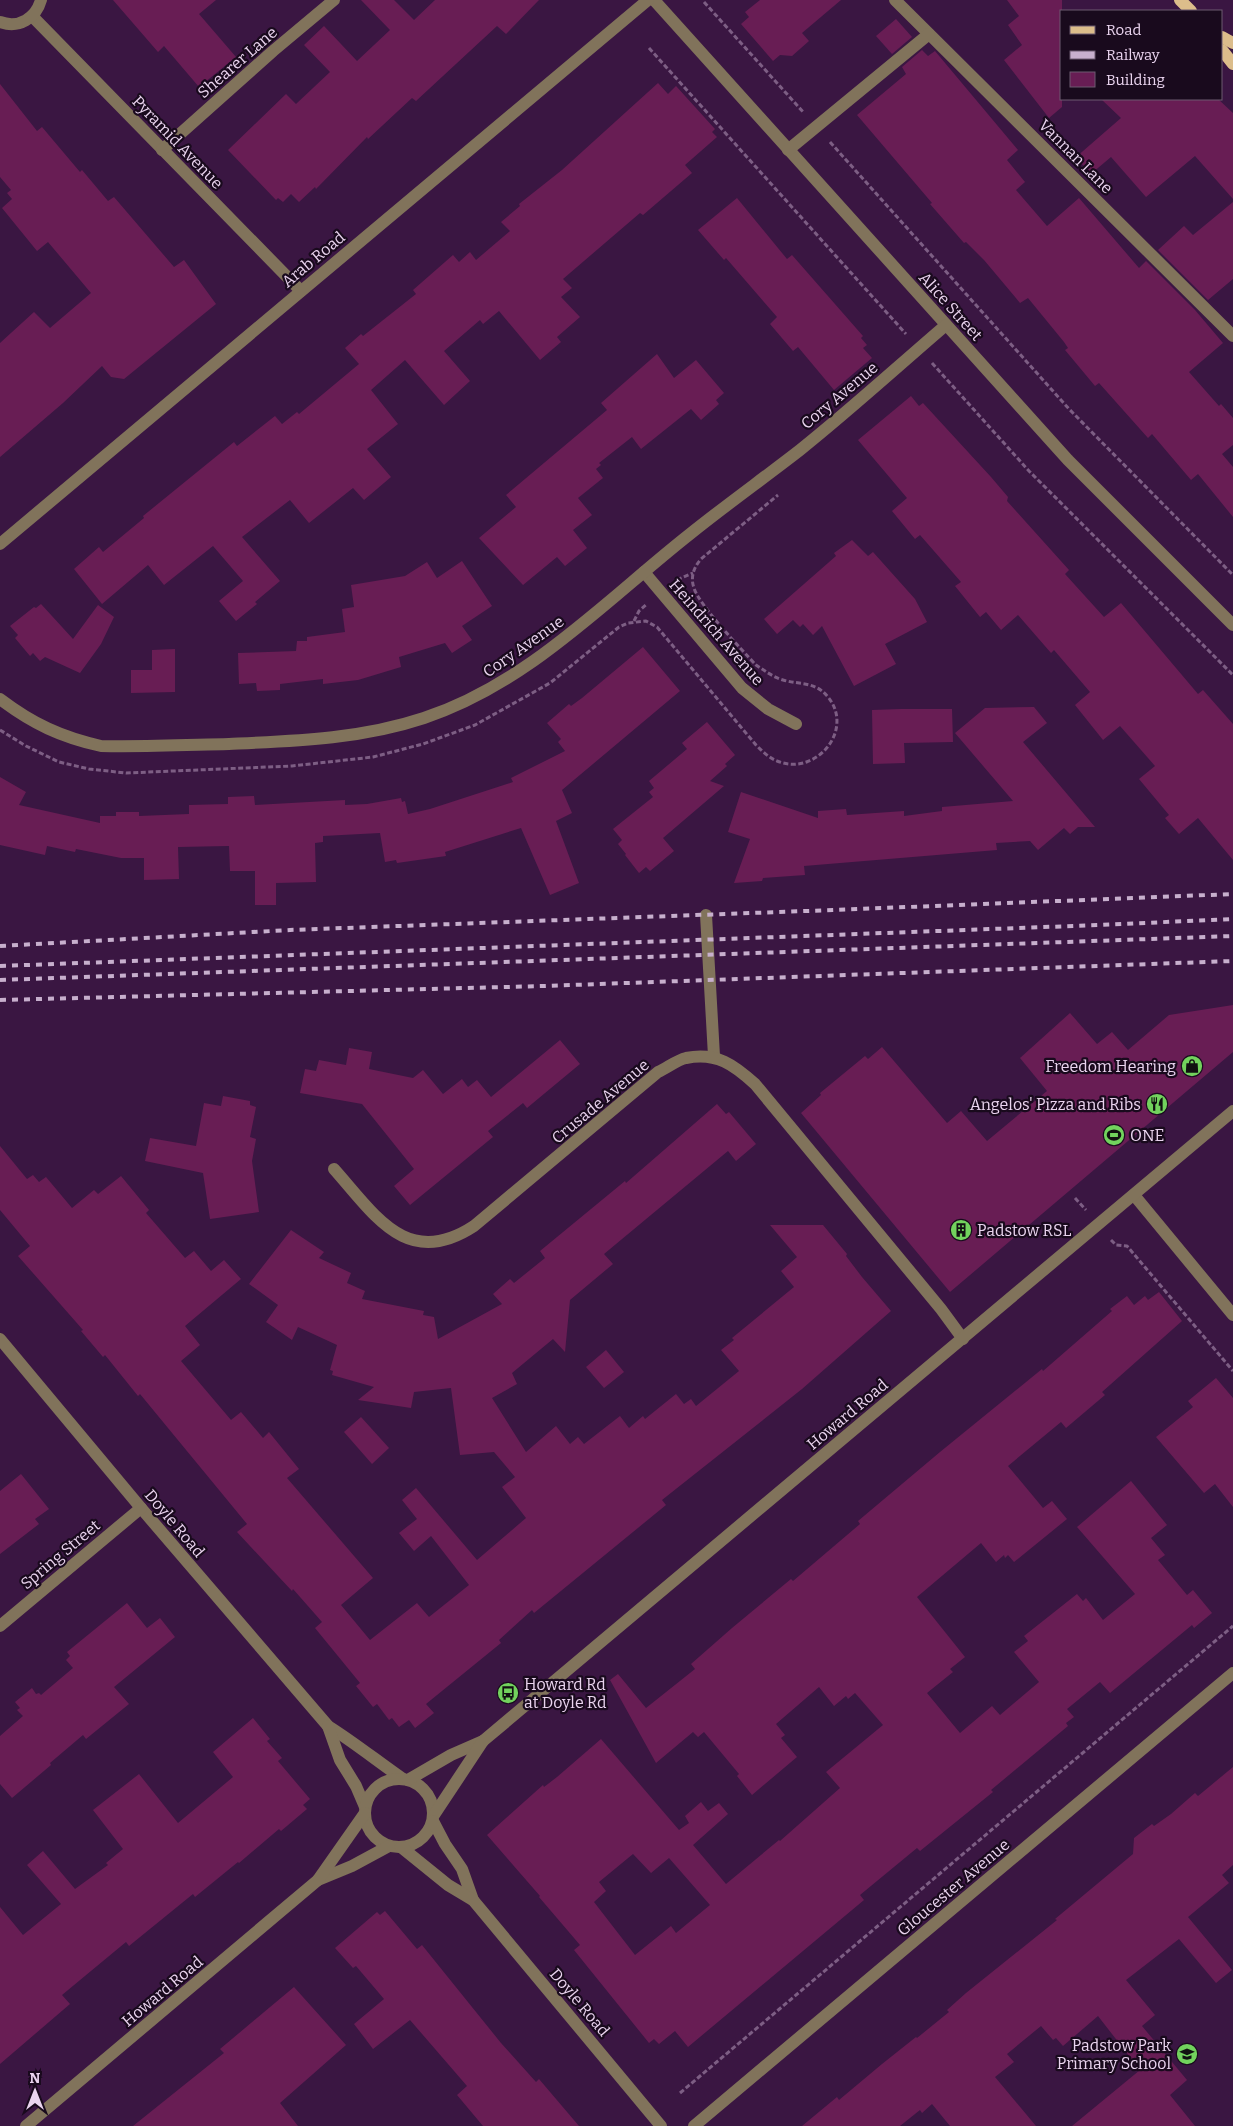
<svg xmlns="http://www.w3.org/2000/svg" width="1233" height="2126" viewBox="0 0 1233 2126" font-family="Bitter,serif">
  <rect width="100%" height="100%" fill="#3a1642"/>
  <!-- building -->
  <g fill="#681d54" fill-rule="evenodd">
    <polygon points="113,0 216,0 199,14 236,57 199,87 164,46 158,52"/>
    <polygon points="361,0 394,0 414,20 435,0 539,0 506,34 497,26 416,101 412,98 368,139 367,137 316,189 315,187 299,202 291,194 283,202 278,198 276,200 228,150 286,94 296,104 330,72 304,45 324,26 357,61 390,30"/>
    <polygon points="760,0 841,0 802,33 809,41 792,56 780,55 773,61 741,24 749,17 745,12"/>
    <polygon points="1007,0 1062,0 1062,107 1049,118 1004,60 1022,45 1008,25 1019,16"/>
    <polygon points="896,19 912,37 892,54 876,36"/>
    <polygon points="922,50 928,56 935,51 1018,150 1007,160 1025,182 1016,190 1047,226 1079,198 1139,268 1146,261 1195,310 1223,343 1189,372 1219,406 1221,404 1233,418 1233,445 1222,454 1233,467 1233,517 1198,474 1191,480 1152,434 1148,438 1099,383 1095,386 1065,350 1068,348 1064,342 1028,298 1020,303 984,260 966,242 964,243 930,204 932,203 857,115 906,74 902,67"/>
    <polygon points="658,83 668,94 676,86 715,129 712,132 717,137 685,165 692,173 643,215 640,213 563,279 572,288 561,297 580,317 557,337 561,342 540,360 499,311 483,324 480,320 444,351 470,381 444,405 405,360 371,390 398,424 367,449 391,477 364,500 353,488 309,523 290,500 242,537 280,581 255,602 257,604 236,621 219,601 243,581 213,546 164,585 148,565 102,604 74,569 99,547 103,552 144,518 143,516 234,442 237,446 275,416 282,424 297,412 299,414 359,364 345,348 361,334 363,336 416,294 413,290 453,255 459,262 470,252 476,260 510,231 501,222 520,206 519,204 562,170"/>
    <polygon points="0,84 37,131 42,127 80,172 82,170 108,201 114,197 174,267 184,260 216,304 124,379 111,377 102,366 63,403 0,457 0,343 34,312 50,328 91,293 48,242 37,251 2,208 12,199 7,193 11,190 0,177"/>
    <polygon points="1101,99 1218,99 1233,113 1233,199 1195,156 1146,197 1111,157 1092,173 1075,158 1121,118"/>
    <polygon points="737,198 787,259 792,255 863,336 861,338 867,345 863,348 872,358 834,390 798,347 793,351 770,324 777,317 726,258 724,260 698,230"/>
    <polygon points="1233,202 1233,279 1208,300 1158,250 1184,226 1193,235"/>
    <polygon points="657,354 674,378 696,360 724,393 716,400 719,404 701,420 691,409 641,449 632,437 599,463 601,465 596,469 603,478 578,498 592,515 573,530 587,548 565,566 557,557 523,585 479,538 516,507 506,495 607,410 601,403"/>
    <polygon points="911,396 919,406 923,403 991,477 1008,497 1007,501 1069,570 1065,574 1104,617 1121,603 1198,694 1203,690 1233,724 1233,860 1198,818 1179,834 1165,818 1169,815 1139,779 1155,766 1120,726 1103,740 1075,705 1090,692 1054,650 1051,653 1018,615 1001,630 986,612 980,617 955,586 961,582 920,535 915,539 892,511 907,498 858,440"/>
    <polygon points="852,540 868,556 873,552 915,599 927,622 885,644 896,664 854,686 822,626 813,635 803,624 800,627 793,620 777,634 764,619 836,556 834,553"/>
    <polygon points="462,561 492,606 462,626 472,640 452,653 445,643 399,657 401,667 358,680 323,684 323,679 280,684 280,690 257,691 256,683 239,684 238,653 296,651 297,641 307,641 307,637 345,632 342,609 354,607 351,585 405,576 427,562 437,578"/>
    <polygon points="41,604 73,639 98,605 114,617 101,644 80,673 45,657 40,661 33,653 30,656 15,638 18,635 10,626 34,607 36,608"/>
    <polygon points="643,647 680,691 562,790 572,813 556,821 579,883 550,895 521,828 445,852 446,856 397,863 396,860 385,862 380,833 323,836 323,842 315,843 316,882 276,883 276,905 255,905 255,871 230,871 229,846 178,847 179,879 144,880 144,858 121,858 76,849 75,852 47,846 45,855 0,845 0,777 26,792 19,805 100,823 100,816 116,816 116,812 139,812 139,816 189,814 189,805 228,804 228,797 254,796 255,805 345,800 345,805 367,804 401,798 402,802 405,801 408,814 430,809 513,782 511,778 565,751 558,742 561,739 547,723 569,704 571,706 582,698"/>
    <polygon points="175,649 175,692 131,693 131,670 152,670 152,650"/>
    <polygon points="1034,707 1047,723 1023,742 1095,827 1078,827 1070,834 1064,828 1038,850 1030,841 996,843 997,850 804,866 805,875 763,878 762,881 734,883 750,839 728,832 741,792 818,818 818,811 846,809 847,815 904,811 904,816 942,811 942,807 1013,801 955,733 985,708"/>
    <polygon points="901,709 952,709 953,742 904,743 905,763 873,764 872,710"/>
    <polygon points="707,722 735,755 725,764 727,766 710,781 724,786 663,838 674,851 650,871 646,867 639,873 625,855 626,854 618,844 622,840 613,829 653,797 649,792 654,788 649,781 687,749 682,743"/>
    <polygon points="1233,1005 1233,1052 950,1292 801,1113 821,1095 820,1093 865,1056 868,1059 882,1047 947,1123 961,1111 987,1141 1047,1091 1020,1058 1070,1013 1097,1044 1112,1032 1128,1050 1169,1015"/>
    <polygon points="560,1040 580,1064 527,1108 523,1103 488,1131 493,1137 410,1205 394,1186 414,1169 362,1104 300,1093 305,1069 316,1071 319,1060 346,1065 349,1048 372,1052 369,1069 413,1078 423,1070 443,1094 462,1079 468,1087 477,1080 491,1097"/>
    <polygon points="223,1096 250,1101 250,1105 256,1107 250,1137 256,1139 252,1161 259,1212 210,1219 203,1173 145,1161 150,1138 196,1146 204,1103 221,1106"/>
    <polygon points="717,1104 726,1114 729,1112 756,1144 736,1161 728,1151 604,1254 613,1264 570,1300 565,1352 553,1339 512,1373 517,1384 492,1398 526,1452 556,1426 570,1444 578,1437 584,1444 620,1416 629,1428 643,1416 645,1419 676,1394 684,1404 691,1399 696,1406 739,1371 721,1350 734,1340 732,1338 794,1287 781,1271 797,1257 770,1225 823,1225 847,1254 846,1256 862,1277 891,1311 802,1389 662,1500 666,1505 534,1613 532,1610 499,1640 501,1643 426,1704 434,1713 415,1728 409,1720 399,1727 392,1718 389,1720 377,1704 373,1707 356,1686 360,1683 315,1628 322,1622 293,1589 292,1591 237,1532 247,1524 140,1394 138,1396 105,1355 103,1357 81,1331 83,1330 18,1256 30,1246 0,1210 0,1146 27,1179 33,1175 39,1182 46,1177 72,1208 94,1190 98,1194 121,1176 149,1210 146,1213 185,1258 194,1251 211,1271 224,1260 241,1279 185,1326 200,1345 181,1361 231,1420 241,1412 263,1438 269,1432 299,1469 287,1478 373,1578 341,1605 370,1640 417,1603 429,1617 469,1585 431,1536 414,1551 399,1533 417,1519 402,1500 416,1488 477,1560 526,1518 502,1487 515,1477 494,1452 460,1455 451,1388 414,1392 411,1408 358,1400 374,1387 332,1375 333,1371 330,1370 337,1345 298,1327 292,1340 266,1322 278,1305 249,1284 291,1230 324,1252 319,1258 351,1273 347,1283 365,1291 362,1299 424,1311 423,1315 434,1317 438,1339 502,1304 493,1294 510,1279 514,1283 545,1258 540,1251 625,1181 626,1183"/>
    <path d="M 1159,1292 L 1182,1321 L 1102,1392 L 1105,1395 L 1066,1428 L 1061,1422 L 1008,1466 L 1043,1508 L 1052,1501 L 1067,1519 L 1014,1562 L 1008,1555 L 1005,1558 L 1004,1555 L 996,1562 L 981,1543 L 917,1597 L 965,1657 L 950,1669 L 953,1672 L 927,1693 L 960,1733 L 992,1706 L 1000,1715 L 1039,1682 L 1014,1652 L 1028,1641 L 1024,1636 L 1077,1594 L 1083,1601 L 1086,1598 L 1103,1620 L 1135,1594 L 1077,1527 L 1131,1481 L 1167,1525 L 1151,1538 L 1165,1555 L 1158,1560 L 1187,1595 L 1193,1590 L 1212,1613 L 1194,1628 L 1192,1625 L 1110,1693 L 1100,1682 L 1067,1709 L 1074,1717 L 1066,1723 L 1068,1726 L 991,1790 L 993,1792 L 920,1851 L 917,1848 L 860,1895 L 864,1900 L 688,2047 L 675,2031 L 659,2044 L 654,2039 L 649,2043 L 574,1950 L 580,1945 L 539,1897 L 540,1896 L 487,1835 L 543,1785 L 544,1787 L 557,1777 L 601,1739 L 679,1830 L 689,1823 L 685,1816 L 701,1802 L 708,1811 L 719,1803 L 728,1814 L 693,1845 L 726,1884 L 779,1840 L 780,1841 L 840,1788 L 826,1772 L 883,1725 L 855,1693 L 848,1699 L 846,1696 L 834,1706 L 819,1687 L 776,1724 L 785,1735 L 781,1738 L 797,1757 L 752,1795 L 737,1776 L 739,1774 L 704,1732 L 698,1737 L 693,1732 L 656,1763 L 610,1680 L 618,1674 L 646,1708 L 695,1669 L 691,1664 L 732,1628 L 791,1579 L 793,1581 L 860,1524 L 858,1521 L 940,1452 L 1042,1369 L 1043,1371 L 1112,1311 L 1110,1309 L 1127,1296 L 1134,1305 L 1145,1296 L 1148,1300 ZM 633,1854 L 651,1873 L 669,1858 L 710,1905 L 676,1933 L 671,1926 L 635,1955 L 594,1902 L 606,1891 L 599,1882 Z"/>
    <polygon points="606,1350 624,1372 604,1388 586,1367"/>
    <polygon points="1216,1378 1233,1398 1233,1507 1215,1484 1204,1493 1156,1437 1193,1407 1188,1401"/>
    <polygon points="361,1417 389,1448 372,1464 344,1432"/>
    <polygon points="21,1474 49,1509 35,1519 39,1524 0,1554 0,1491"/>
    <polygon points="127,1603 147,1628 160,1618 175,1637 114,1687 129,1704 86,1739 83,1735 50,1763 51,1765 12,1798 0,1784 0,1736 23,1716 17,1710 20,1708 15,1702 32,1688 36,1694 39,1693 41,1695 73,1668 66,1660 70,1656 67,1652"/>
    <polygon points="253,1718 270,1739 267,1741 282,1758 278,1761 310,1799 303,1805 307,1809 281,1831 279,1829 239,1863 238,1862 195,1897 193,1894 129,1946 126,1942 62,1995 70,2004 0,2064 0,1907 23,1935 61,1904 27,1865 43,1851 75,1889 108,1865 106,1863 123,1849 93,1810 139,1774 178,1823 233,1777 213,1752"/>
    <polygon points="1233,1767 1233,1865 1222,1875 1229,1883 1188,1917 1232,1970 1216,1983 1179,1939 1126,1980 1155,2015 1142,2026 1187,2080 1170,2095 1195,2126 1072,2126 1140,2070 1098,2016 1063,2046 1056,2038 1053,2040 1041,2026 1007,2054 1014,2062 995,2077 1036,2126 950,2126 932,2104 922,2113 920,2110 900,2126 802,2126 837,2097 839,2100 882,2064 916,2037 917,2038 949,2012 947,2010 966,1993 1057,1920 1055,1919 1133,1854 1134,1838 1152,1824 1154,1826 1171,1814 1195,1793 1198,1796"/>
    <polygon points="385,1911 417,1949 422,1945 501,2043 536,2082 539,2079 579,2126 483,2126 457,2095 467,2086 410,2020 373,2049 354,2024 384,1999 356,1966 353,1968 335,1948 377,1912 380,1915"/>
    <polygon points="294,1987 346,2045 280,2103 298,2126 133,2126 224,2053 220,2049"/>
  </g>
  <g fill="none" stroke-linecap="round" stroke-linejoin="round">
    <!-- path -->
    <g stroke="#7d5e84" stroke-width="3" stroke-dasharray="5 2.5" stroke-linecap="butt">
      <polyline points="704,2 804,113"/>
      <polyline points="649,48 906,334"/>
      <polyline points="830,142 1069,409 1233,575"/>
      <polyline points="932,363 1029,471 1233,675"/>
      <polyline points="677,580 693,573"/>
      <polyline points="634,621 639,611 647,604"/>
      <path d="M 0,730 L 26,746 L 59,762 L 89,769 L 126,773 L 292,766 L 373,757 L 423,744 L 475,725 L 550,683 L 619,627 L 628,623 L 646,621 L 657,627 L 756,745 C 762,751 769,758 777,761 C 816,777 855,730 828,697 C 815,681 800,685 783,680 C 773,677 765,671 756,665 C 742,650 699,605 694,588 C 690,577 694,567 701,559 L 778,495"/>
      <polyline points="1075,1198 1086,1210"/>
      <polyline points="1111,1240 1116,1245 1127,1246 1233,1371"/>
      <polyline points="680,2093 1233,1626"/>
    </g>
    <!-- minor -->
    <g stroke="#81735b" stroke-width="12">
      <polyline points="654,0 1068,460 1233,625"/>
      <polyline points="895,0 1233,336"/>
      <polyline points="32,16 301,291"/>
      <path d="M 0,22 C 19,29 36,18 41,0"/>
      <polyline points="162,150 273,51 334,0"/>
      <polyline points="788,150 929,34"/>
      <polyline points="0,544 648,0"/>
      <polyline points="644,572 742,688 768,709 796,724"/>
      <path d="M 0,699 C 33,724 61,737 101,746 C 144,747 187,745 229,744 C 296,741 361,739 424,718 C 529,683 605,601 690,534 C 726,505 764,478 800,450 C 850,410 897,367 946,325"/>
      <polyline points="706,915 714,1056"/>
      <path d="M 334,1169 C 375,1215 407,1270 474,1226 L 658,1072 C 667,1068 677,1060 686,1058 C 717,1052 734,1065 755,1084 L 941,1309 L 963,1339"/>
      <polyline points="1134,1195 1233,1315"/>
      <path d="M 0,1339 L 141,1508 L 328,1726 C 355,1743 377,1761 403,1779"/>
      <polyline points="0,1626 141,1508"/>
      <polyline points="328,1726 340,1760 356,1786 365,1807"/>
      <circle cx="399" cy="1813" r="34"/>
      <polyline points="408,1780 451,1755 483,1741"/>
      <polyline points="434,1815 483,1741 1233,1111"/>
      <polyline points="433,1821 445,1844 462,1869 473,1900"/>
      <polyline points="401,1847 448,1885 473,1900 661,2126"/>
      <polyline points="318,1880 352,1866 389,1846"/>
      <polyline points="26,2126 318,1880 365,1813"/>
      <polyline points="694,2126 1233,1673"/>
    </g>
    <!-- major -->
    <g stroke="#dcbd8b" stroke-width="12">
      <polyline points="1180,0 1191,11"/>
      <polyline points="1222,37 1233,43"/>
      <polyline points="1222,50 1233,64"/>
    </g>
    <!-- rail -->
    <g stroke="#c7afcd" stroke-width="4" stroke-dasharray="6 6" stroke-linecap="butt">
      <polyline points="0,946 290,930 833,910 1233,894"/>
      <polyline points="0,966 1099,925 1233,919"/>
      <polyline points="0,980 1233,936"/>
      <polyline points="0,1000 544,986 1233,961"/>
    </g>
  </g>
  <!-- icons -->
  <defs>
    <g id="shop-disc" transform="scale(1.125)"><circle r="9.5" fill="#72d25d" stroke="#190a1d"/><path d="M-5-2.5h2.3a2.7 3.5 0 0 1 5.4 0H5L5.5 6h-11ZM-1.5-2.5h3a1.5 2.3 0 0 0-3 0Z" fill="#111"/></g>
    <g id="restaurant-disc" transform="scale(1.125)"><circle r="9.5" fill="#72d25d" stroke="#190a1d"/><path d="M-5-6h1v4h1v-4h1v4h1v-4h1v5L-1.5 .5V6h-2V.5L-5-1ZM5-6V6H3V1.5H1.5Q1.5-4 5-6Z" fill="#111"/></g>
    <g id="stadium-disc" transform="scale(1.125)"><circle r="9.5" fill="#72d25d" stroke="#190a1d"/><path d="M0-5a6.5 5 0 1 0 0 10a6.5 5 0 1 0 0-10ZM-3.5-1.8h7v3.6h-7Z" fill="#111"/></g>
    <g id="building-disc" transform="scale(1.125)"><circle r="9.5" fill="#72d25d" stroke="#190a1d"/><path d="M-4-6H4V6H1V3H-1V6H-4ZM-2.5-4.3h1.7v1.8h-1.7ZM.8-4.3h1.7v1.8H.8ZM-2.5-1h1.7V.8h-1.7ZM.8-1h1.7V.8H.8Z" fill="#111"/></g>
    <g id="bus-disc" transform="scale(1.125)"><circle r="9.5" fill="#72d25d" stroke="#190a1d"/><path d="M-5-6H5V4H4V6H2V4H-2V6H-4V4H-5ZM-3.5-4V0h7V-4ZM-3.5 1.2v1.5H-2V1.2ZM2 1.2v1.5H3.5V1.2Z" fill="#111"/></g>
    <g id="school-disc" transform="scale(1.125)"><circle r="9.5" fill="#72d25d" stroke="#190a1d"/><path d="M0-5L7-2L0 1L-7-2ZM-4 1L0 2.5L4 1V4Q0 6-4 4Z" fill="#111"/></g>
  </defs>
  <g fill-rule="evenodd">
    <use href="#shop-disc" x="1192" y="1066"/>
    <use href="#restaurant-disc" x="1157" y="1104"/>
    <use href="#stadium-disc" x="1114" y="1135"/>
    <use href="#building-disc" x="961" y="1230"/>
    <use href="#bus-disc" x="508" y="1693"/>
    <use href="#school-disc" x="1187" y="2054"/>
  </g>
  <g text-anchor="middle" stroke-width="4.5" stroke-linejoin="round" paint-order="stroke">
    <!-- street labels -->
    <g font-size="16" fill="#ead4ef" stroke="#190a1d">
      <text transform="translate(237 62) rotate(-41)" y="6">Shearer Lane</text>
      <text transform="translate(178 142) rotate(46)" y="6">Pyramid Avenue</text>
      <text transform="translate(1076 156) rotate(45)" y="6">Vannan Lane</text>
      <text transform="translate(313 259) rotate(-40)" y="6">Arab Road</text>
      <text transform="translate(951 306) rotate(48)" y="6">Alice Street</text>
      <text transform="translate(839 395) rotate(-40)" y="6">Cory Avenue</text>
      <text transform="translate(717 632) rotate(49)" y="6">Heindrich Avenue</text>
      <text transform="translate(523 646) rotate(-35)" y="6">Cory Avenue</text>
      <text transform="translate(600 1101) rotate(-40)" y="6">Crusade Avenue</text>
      <text transform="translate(847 1414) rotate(-40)" y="6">Howard Road</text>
      <text transform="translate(175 1523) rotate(50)" y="6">Doyle Road</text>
      <text transform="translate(60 1554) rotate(-40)" y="6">Spring Street</text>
      <text transform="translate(953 1887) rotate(-40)" y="6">Gloucester Avenue</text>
      <text transform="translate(162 1991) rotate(-40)" y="6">Howard Road</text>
      <text transform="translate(580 2002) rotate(50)" y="6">Doyle Road</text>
    </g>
    <!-- poi labels -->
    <g font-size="16" fill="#ead4ef" stroke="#190a1d" text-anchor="end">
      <text x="1176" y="1072">Freedom Hearing</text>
      <text x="1141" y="1110">Angelos' Pizza and Ribs</text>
      <text x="1130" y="1141" text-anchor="start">ONE</text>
      <text x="977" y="1236" text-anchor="start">Padstow RSL</text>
      <text x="524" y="1690" text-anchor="start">Howard Rd<tspan x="524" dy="18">at Doyle Rd</tspan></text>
      <text x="1171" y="2051">Padstow Park<tspan x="1171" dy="18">Primary School</tspan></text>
    </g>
  </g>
  <!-- legend -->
  <rect x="1060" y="10" width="162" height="90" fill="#190a1d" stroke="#6d5b71"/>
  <rect x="1070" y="26" width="25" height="8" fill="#dcbd8b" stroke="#6d5b71"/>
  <text x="1106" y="35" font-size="15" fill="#ead4ef">Road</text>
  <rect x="1070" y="51" width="25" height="8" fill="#c7afcd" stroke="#6d5b71"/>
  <text x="1106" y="60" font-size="15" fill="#ead4ef">Railway</text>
  <rect x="1070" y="72" width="25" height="15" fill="#681d54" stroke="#6d5b71"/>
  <text x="1106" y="85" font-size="15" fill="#ead4ef">Building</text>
  <!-- north arrow -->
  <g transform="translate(35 2091)" stroke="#190a1d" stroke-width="4" paint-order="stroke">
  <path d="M0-4L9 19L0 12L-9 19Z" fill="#ead4ef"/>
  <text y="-8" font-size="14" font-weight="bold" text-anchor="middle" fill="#ead4ef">N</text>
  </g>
</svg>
